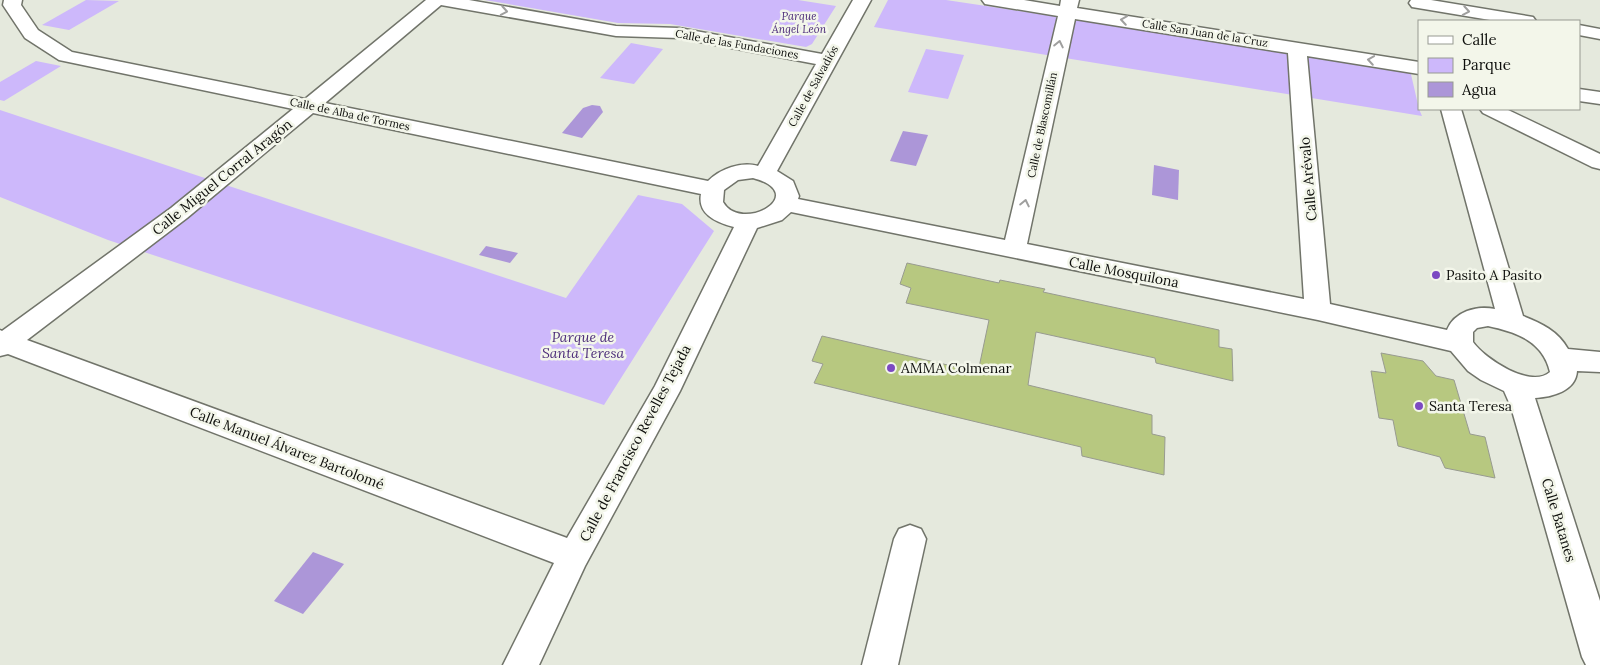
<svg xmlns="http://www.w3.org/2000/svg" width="1600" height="665" viewBox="0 0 1600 665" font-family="Lora,serif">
  <rect width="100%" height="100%" fill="#e5e9dd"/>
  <!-- green -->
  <g fill="#cdb8fb">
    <polygon points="86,0 119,1 69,30 42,25"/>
    <polygon points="485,0 798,0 836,6 812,44 806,47 670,24 618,23"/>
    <polygon points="888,0 946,0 1410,70 1419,109 1422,116 874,27"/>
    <polygon points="631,43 663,49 634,84 600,78"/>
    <polygon points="926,49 964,55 948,99 908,92"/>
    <polygon points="36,61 61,66 4,101 0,100 0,82"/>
    <polygon points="0,110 566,298 638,195 682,204 714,231 604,405 108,240 0,197"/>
  </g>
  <!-- water -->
  <g fill="#ac96d8">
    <polygon points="592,105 600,106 603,112 582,138 562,133 583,108"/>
    <polygon points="903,131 928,135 916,166 890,161"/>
    <polygon points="1154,165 1179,170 1178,200 1152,195"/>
    <polygon points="486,246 518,253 510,263 479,255"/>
    <polygon points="313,552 344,564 303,614 274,601"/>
  </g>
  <!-- building -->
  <g fill="#b7c880" stroke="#989b90">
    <polygon points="907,263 999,283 1000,280 1045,289 1043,292 1219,330 1219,347 1232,349 1233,381 1156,363 1155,358 1036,332 1028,385 1152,415 1152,434 1165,437 1164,475 1082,456 1081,447 814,383 823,364 812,361 822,336 978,372 989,320 906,303 911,288 900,284"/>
    <polygon points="1381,353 1423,361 1436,376 1454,380 1470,434 1485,437 1495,478 1445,468 1440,457 1398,446 1393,420 1379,418 1371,371 1386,373"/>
  </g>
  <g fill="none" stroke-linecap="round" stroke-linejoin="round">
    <!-- minor casing -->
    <g stroke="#71746a" stroke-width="3">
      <g id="minor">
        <path d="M 4,0 L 22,0 L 21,5 L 38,30 L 72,52 L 305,99 L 426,0 L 469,0 L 616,26 L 679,28 L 822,54 L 853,0 L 871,0 L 777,171 L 793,181 L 799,196 L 798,199 L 1005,240 L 1058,16 L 991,5 L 985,4 L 982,0 L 1024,0 L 1060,6 L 1061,0 L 1079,0 L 1077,8 L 1419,62 L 1419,74 L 1307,56 L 1330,304 L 1447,330 C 1454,312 1476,305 1495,309 L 1441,109 L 1461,109 L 1523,316 C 1541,323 1558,331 1568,349 L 1600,352 L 1600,372 L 1577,371 C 1576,391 1552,397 1535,398 L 1600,601 L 1600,665 L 1586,665 L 1582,657 L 1511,407 L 1504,391 L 1481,380 L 1468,371 L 1451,351 L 1318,320 L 791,212 L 782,220 L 757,228 L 680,391 L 585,566 L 539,665 L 503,665 L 554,563 L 8,354 L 0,356 L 0,330 L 2,331 L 171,208 L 293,109 L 59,60 L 25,38 L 3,5 ZM 441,5 L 616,36 L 679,38 L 816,64 L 758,166 C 741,161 720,169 708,181 L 325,103 ZM 1075,19 L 1288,53 L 1304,299 L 1027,244 ZM 313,113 L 701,194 C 697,215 718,223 734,227 L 655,386 L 567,538 L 27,340 L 187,218 ZM 753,178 C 812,194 741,234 723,202 L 724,190 L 738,180 ZM 1488,326 C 1516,332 1543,341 1550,372 C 1531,389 1485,359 1473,342 L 1473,332 L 1477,328 Z"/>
        <polygon points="1411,0 1431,0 1533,17 1536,21 1496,21 1412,7 1409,3"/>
        <polygon points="1579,25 1600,29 1600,39 1579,35"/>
        <polygon points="1579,89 1600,92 1600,104 1579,101"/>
        <polygon points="1480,109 1506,109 1600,154 1600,169 1592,167 1483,113"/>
        <polygon points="910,525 921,529 926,539 898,665 862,665 894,539 899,529"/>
      </g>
    </g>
    <!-- minor -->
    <use href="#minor" fill="#fff" fill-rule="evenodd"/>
  </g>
  <!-- one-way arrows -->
  <defs><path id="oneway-chevron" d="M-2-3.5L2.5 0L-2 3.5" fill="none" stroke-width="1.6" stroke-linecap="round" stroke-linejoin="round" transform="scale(1.25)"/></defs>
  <g stroke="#9f9f9e">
    <use href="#oneway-chevron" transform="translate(504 11) rotate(10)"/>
    <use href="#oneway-chevron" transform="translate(1466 11) rotate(10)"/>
    <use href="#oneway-chevron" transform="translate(1124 20) rotate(-171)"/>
    <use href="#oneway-chevron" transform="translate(1059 44) rotate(-78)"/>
    <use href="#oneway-chevron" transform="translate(1371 60) rotate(-171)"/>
    <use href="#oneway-chevron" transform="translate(1025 203) rotate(-78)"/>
  </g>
  <!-- markers -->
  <g fill="#7c4ac2" stroke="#f3f6ea" stroke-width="2">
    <circle cx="1436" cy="275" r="5"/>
    <circle cx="891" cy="368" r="5"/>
    <circle cx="1419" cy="406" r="5"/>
  </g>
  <g text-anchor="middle" stroke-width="5" stroke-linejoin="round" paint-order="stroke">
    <!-- far-park labels -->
    <g font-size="11" font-style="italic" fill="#4c2c79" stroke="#f3f6ea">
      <text x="799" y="20">Parque<tspan x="799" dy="13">Ángel León</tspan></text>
    </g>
    <!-- far-street labels -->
    <g font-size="11" fill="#0e0f0c" stroke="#f3f6ea">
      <text transform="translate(1205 33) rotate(9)" y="4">Calle San Juan de la Cruz</text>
      <text transform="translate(737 44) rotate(10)" y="4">Calle de las Fundaciones</text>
      <text transform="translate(813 86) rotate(-61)" y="4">Calle de Salvadiós</text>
      <text transform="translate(350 114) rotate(12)" y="4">Calle de Alba de Tormes</text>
      <text transform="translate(1042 125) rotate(-78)" y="4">Calle de Blascomillán</text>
    </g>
    <!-- street labels -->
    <g font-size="14" fill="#0e0f0c" stroke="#f3f6ea">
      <text transform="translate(222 177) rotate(-39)" y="5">Calle Miguel Corral Aragón</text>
      <text transform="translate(1308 179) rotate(-95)" y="5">Calle Arévalo</text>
      <text transform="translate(1124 272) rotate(11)" y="5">Calle Mosquilona</text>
      <text transform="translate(635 443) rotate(-62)" y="5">Calle de Francisco Revelles Tejada</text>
      <text transform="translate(287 448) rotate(21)" y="5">Calle Manuel Álvarez Bartolomé</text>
      <text transform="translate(1559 520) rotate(73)" y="5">Calle Batanes</text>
    </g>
    <!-- poi labels -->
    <g font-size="14" fill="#0e0f0c" stroke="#f3f6ea" text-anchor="start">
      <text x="1446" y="280">Pasito A Pasito</text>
      <text x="901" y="373">AMMA Colmenar</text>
      <text x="1429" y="411">Santa Teresa</text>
    </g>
    <!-- park labels -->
    <g font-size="14" font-style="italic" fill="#4c2c79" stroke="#f3f6ea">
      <text x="583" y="342">Parque de<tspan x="583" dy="16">Santa Teresa</tspan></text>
    </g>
  </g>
  <!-- legend -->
  <rect x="1418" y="20" width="162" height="90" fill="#f3f6ea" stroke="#979a91"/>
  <rect x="1428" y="36" width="25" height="8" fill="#ffffff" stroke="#979a91"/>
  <text x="1462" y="45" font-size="15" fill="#0e0f0c">Calle</text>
  <rect x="1428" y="58" width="25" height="15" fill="#cdb8fb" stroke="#979a91"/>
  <text x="1462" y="70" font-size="15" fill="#0e0f0c">Parque</text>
  <rect x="1428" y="82" width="25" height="15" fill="#ac96d8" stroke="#979a91"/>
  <text x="1462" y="95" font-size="15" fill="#0e0f0c">Agua</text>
</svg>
